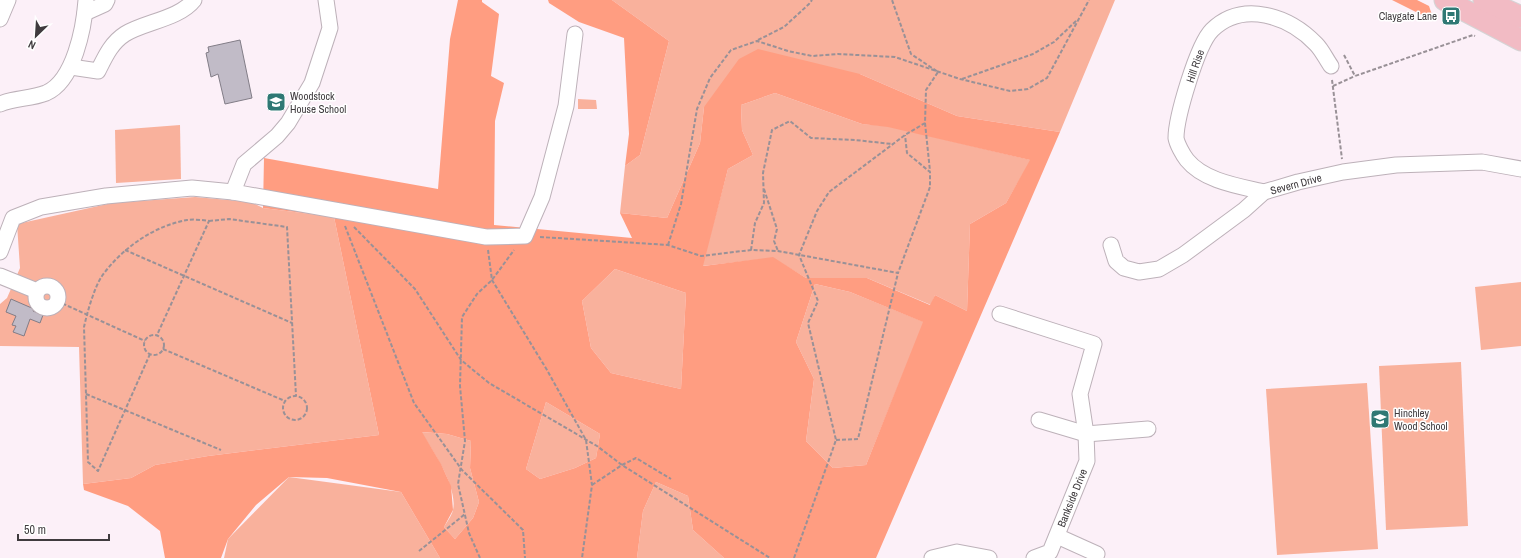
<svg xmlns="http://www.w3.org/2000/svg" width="1521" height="558" viewBox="0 0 1521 558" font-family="'Archivo Narrow',sans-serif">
  <rect width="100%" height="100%" fill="#fcf0f8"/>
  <!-- green -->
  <g fill="#f9b19c">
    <polygon points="612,0 1115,0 1060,132 957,116 860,74 704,107 700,143 667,218 620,213 625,166 640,155 669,41"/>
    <polygon points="775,93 862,124 888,126 1031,160 1006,203 970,224 967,311 935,295 931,305 867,278 806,278 773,258 702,266 728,169 753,155 742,130 741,105"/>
    <polygon points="578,99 596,100 597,109 578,109"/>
    <polygon points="180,125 181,179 116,183 115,130"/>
    <polygon points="195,197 251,202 263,208 334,217 379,435 208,456 155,465 131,478 83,484 79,347 0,346 0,304 7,298 20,268 17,224 112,203"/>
    <polygon points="615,269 686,293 681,389 611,373 591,348 582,301"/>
    <polygon points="1521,282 1521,346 1481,350 1475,287"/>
    <polygon points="815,284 850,292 924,322 866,465 833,468 806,441 814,379 796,342"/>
    <polygon points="1461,362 1468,526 1386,530 1379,366"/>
    <polygon points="1367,383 1378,549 1277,555 1266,389"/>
    <polygon points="546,402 600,434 596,458 575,468 540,479 526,469"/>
    <path d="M 421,432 L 447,434 L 471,441 L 470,468 L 479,502 L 473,518 L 455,539 L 444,527 C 447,522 452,515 453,510 C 458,487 433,451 421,432 Z"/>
    <polygon points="289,477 401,492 440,558 224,558 228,539"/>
    <polygon points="656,482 688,496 693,530 724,558 637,558 643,511"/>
  </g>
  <!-- forest -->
  <g fill="#ff9d81" fill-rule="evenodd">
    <path d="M 458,0 L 482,0 L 482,2 L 499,14 L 491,76 L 504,83 L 495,121 L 494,225 L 632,238 L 620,213 L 667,218 L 700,143 L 704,107 L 739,59 L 758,49 L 860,74 L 957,116 L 1060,132 L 876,558 L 724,558 L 693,530 L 688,496 L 656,482 L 643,511 L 637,558 L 440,558 L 401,492 L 327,478 L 289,477 L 256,505 L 228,539 L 221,558 L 165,558 L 160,531 L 128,506 L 84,490 L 83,484 L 131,478 L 155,465 L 208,456 L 379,435 L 334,217 L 263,208 L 264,158 L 438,189 L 450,39 ZM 775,93 L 862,124 L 888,127 L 1030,160 L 1006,203 L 970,224 L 967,311 L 935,295 L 930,305 L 867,278 L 806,278 L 773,257 L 703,266 L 728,169 L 753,155 L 742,130 L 741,105 ZM 615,269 L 686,293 L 681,389 L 611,373 L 591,348 L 582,301 ZM 815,284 L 850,292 L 923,322 L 866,465 L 833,468 L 806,441 L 814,379 L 796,342 ZM 546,402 L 600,434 L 596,458 L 575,468 L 540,479 L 526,469 ZM 422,432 L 447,434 L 471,441 L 470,468 L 479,502 L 473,518 L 455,539 L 444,527 L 453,510 L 451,486 L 441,464 Z"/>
    <polygon points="548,0 612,0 669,41 640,155 625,166 629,134 624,38 579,22 549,3"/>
    <polygon points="1392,0 1417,0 1429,6 1434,21"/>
  </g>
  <!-- building -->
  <g fill="#c1bbc7" stroke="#827d87">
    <polygon points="240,40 252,98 225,104 218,74 211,77 206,53 209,52 208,47"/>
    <polygon points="11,299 34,309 33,311 43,315 40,323 30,319 24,336 13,332 16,326 12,325 16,316 6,312"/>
  </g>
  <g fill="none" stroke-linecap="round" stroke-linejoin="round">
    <!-- minor casing -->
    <g stroke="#bdb1b9" stroke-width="17">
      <g id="minor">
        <polyline points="85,13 105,4 107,0"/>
        <polyline points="0,19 8,0"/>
        <path d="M 71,67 L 98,71 C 105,57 111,43 125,34 C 144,22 179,19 194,0"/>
        <path d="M 0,104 C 14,98 31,99 46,93 C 74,81 84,28 86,0"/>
        <polyline points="233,192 244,164 277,136 288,123 312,83 330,28 326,0"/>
        <path d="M 1264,192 C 1238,186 1204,181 1187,160 C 1183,155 1177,144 1176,138 C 1176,118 1197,45 1212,30 C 1243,0 1289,16 1316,44 C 1322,50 1326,59 1331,66"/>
        <polyline points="1111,245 1116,261 1124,268 1139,272 1159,269 1183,255 1244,210 1264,192 1298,182 1343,172 1396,165 1482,162 1521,169"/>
        <polyline points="0,252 13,218 41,207 106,196 192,188 233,192 486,237 525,236 542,197 566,106 575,34"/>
        <polyline points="0,276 37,291"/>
        <circle cx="47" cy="297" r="11"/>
        <polyline points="1000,314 1094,344 1080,394 1086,434 1087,461 1050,552 1034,558"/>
        <polyline points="1039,420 1086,434 1148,429"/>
        <polyline points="1057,536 1097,554"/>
        <polyline points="932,558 957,552 989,558"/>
      </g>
    </g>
    <!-- highway casing -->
    <g stroke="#d5d4d5" stroke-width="23">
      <g id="highway">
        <polyline points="1445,0 1521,40"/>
        <polyline points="1484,0 1521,17"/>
      </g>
    </g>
    <!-- path -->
    <g stroke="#999197" stroke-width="2" stroke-dasharray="4 2" stroke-linecap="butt">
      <polyline points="758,40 784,27 809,4 812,0"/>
      <polyline points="1344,55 1355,76 1473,35 1475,36"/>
      <polyline points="962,79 1033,54 1054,42 1077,20"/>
      <polyline points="1332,80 1342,159"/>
      <polyline points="1333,86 1355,76"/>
      <polyline points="925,123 930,171"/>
      <polyline points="764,189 777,229 774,241 778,251"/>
      <polyline points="209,221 229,219 287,227 296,396"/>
      <polyline points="345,226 414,403 462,470 523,530 525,558"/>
      <polyline points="354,227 415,289 461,360 489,383 597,446 622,465 770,558"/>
      <polyline points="540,237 668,245 701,256 751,250 778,251 898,273 930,187 930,172 907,153 905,135"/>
      <polyline points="668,245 681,204 697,109 710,78 731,50 757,41 788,51 812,56 838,54 895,57 960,79 1010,91 1028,89 1047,78 1089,0"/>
      <polyline points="125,250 292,323"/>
      <polyline points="488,250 492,280 547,370 586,440 592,485 582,558"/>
      <polyline points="751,250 755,223 764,203 763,173 772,130 790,121 811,138 855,140 892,144"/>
      <polyline points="57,301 145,341"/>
      <circle cx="154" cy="345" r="10"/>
      <polyline points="163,349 285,401"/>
      <path d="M 150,354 L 98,471 L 88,462 L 84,327 C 87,313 94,288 102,276 C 122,248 154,226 187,220 C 194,219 202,220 209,221 L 157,335"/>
      <polyline points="86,394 221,450"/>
      <circle cx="295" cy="408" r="12"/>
      <polyline points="836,440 858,439 898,273"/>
      <polyline points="592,485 622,465 636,458 671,479"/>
      <polyline points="419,551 465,514"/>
      <polyline points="480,558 469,533 458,484 465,441 460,386 462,317 477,294 492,280 514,250"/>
      <polyline points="794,558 836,440 808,323 818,301 799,255 817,211 829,192 905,135 925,123 926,90 938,72 911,54 892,0"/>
    </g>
    <!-- minor -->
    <use href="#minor" stroke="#fff" stroke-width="15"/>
    <!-- highway -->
    <use href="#highway" stroke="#f2bbc4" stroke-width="21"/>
  </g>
  <!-- icons -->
  <defs>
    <g id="bus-square" transform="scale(1)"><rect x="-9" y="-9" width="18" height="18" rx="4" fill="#2f7874" stroke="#fff"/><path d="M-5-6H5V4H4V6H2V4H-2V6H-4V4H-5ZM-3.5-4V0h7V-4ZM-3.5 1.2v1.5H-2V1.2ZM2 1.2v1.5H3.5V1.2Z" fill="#fff"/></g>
    <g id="school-square" transform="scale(1)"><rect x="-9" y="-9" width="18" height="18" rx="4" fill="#2f7874" stroke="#fff"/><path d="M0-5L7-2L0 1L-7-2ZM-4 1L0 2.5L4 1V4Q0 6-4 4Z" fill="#fff"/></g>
  </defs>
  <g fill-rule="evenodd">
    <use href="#bus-square" x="1451" y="16"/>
    <use href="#school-square" x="276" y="102"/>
    <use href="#school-square" x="1380" y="419"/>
  </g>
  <g text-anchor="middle" stroke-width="3" stroke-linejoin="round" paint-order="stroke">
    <!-- poi labels -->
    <g font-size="11" fill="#3f3b3e" stroke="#fff" text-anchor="start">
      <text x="1437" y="20" text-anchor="end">Claygate Lane</text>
      <text x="290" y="100">Woodstock<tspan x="290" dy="13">House School</tspan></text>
      <text x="1394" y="417">Hinchley<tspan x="1394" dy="13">Wood School</tspan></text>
    </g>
    <!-- street labels -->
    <g font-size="11" fill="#3f3b3e" stroke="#fff">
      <text transform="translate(1195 66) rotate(-71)" y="4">Hill Rise</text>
      <text transform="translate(1296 184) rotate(-15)" y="4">Severn Drive</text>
      <text transform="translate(1072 498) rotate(-68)" y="4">Bankside Drive</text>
    </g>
  </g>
  <!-- north arrow -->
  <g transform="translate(36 36) rotate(205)" stroke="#ffffff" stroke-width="3" paint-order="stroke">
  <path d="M0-3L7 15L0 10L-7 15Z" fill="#3f3b3e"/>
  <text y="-6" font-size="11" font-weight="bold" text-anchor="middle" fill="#3f3b3e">N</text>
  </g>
  <!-- scale -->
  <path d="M18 534v6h91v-6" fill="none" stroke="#3f3b3e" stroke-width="2"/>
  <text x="24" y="534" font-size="12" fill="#3f3b3e" stroke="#ffffff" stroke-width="3" paint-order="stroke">50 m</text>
</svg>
